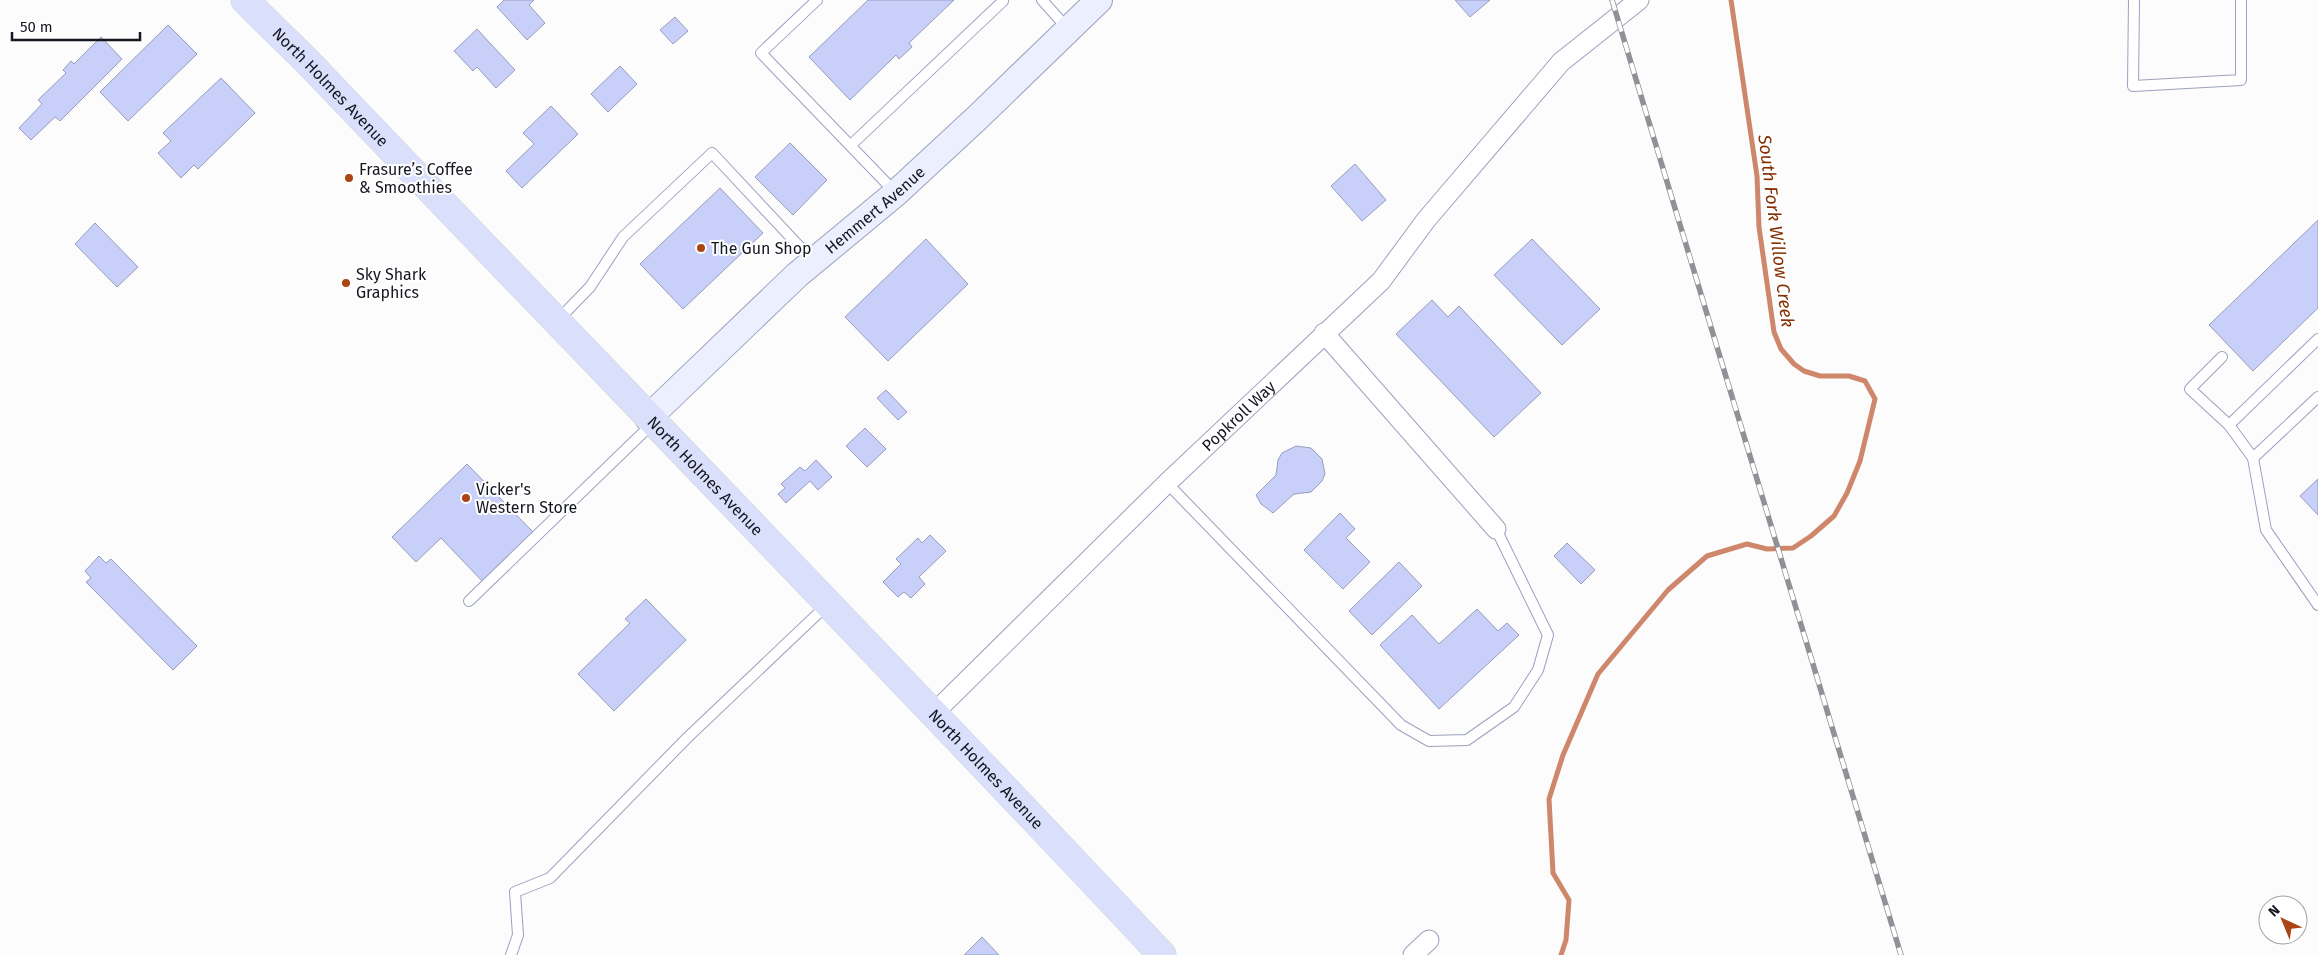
<svg xmlns="http://www.w3.org/2000/svg" width="2318" height="955" viewBox="0 0 2318 955" font-family="'Fira Sans',sans-serif">
  <rect width="100%" height="100%" fill="#fcfcfc"/>
  <g fill="none" stroke-linecap="round" stroke-linejoin="round">
    <!-- stream -->
    <polyline stroke="#cf876b" stroke-width="5" points="1561,955 1566,940 1569,900 1553,873 1549,799 1563,755 1598,674 1668,590 1707,556 1747,544 1767,549 1793,548 1811,536 1834,516 1847,493 1860,461 1875,399 1865,381 1849,376 1820,376 1804,371 1794,364 1781,349 1774,332 1759,227 1757,176 1731,0"/>
  </g>
  <!-- building -->
  <g fill="#c8d0fa" stroke="#989dbb">
    <polygon points="504,0 534,0 529,5 545,23 527,40 497,7"/>
    <polygon points="868,0 954,0 909,43 912,47 899,59 896,55 850,100 809,57"/>
    <polygon points="1455,0 1490,0 1470,17"/>
    <polygon points="675,17 688,31 673,44 660,30"/>
    <polygon points="168,25 197,54 128,121 100,92"/>
    <polygon points="477,29 515,70 496,88 477,67 473,71 454,51"/>
    <polygon points="101,37 122,59 60,121 55,117 31,140 19,128 42,104 38,100 66,73 63,70 71,61 74,64"/>
    <polygon points="620,66 637,84 608,112 591,94"/>
    <polygon points="221,78 255,113 198,169 194,165 181,178 158,153 171,141 163,133"/>
    <polygon points="551,106 578,134 522,188 506,171 534,144 523,133"/>
    <polygon points="790,143 827,180 793,215 755,177"/>
    <polygon points="1355,164 1386,200 1362,221 1331,186"/>
    <polygon points="720,188 763,233 683,309 640,264"/>
    <polygon points="2318,220 2318,308 2253,371 2209,325"/>
    <polygon points="95,223 138,267 117,287 75,244"/>
    <polygon points="926,239 968,284 888,361 845,317"/>
    <polygon points="1532,239 1600,309 1562,345 1494,275"/>
    <polygon points="1432,300 1448,317 1459,306 1541,393 1494,437 1396,334"/>
    <polygon points="886,390 907,412 898,420 877,398"/>
    <polygon points="865,428 886,449 867,467 846,446"/>
    <polygon points="1296,446 1311,448 1322,459 1325,474 1322,481 1311,492 1294,494 1273,513 1261,504 1256,495 1276,475 1278,460 1282,453"/>
    <polygon points="816,460 832,477 818,490 810,481 786,503 778,494 785,488 781,484 800,467 805,471"/>
    <polygon points="467,464 534,533 483,582 441,538 416,562 392,537"/>
    <polygon points="2318,479 2318,515 2300,496"/>
    <polygon points="1340,513 1355,529 1346,538 1370,562 1343,589 1304,550"/>
    <polygon points="930,535 946,551 919,577 925,584 911,598 904,592 898,597 883,582 901,564 896,559 918,538 922,543"/>
    <polygon points="1567,543 1595,570 1581,584 1554,556"/>
    <polygon points="99,556 106,563 111,559 197,646 173,670 86,582 91,578 85,571"/>
    <polygon points="1399,562 1422,586 1372,635 1349,611"/>
    <polygon points="646,599 686,640 614,711 578,674 630,623 625,619"/>
    <polygon points="1477,609 1498,631 1507,623 1519,635 1439,709 1380,645 1412,615 1439,644"/>
    <polygon points="982,937 999,955 964,955"/>
  </g>
  <g fill="none" stroke-linecap="round" stroke-linejoin="round">
    <!-- lane casing -->
    <g stroke="#9ba1be" stroke-width="12">
      <g id="lane">
        <polyline points="817,0 761,53 895,192"/>
        <polyline points="1042,0 1068,29"/>
        <polyline points="2134,0 2133,86 2241,80 2241,0"/>
        <polyline points="851,145 1003,1 1002,0"/>
        <polyline points="557,321 590,287 623,237 712,153 813,261"/>
        <polyline points="2318,339 2229,425 2253,458 2318,397"/>
        <polyline points="2222,357 2190,389 2229,425"/>
        <polyline points="2253,458 2266,530 2318,605"/>
        <polyline points="1167,483 1401,725 1429,741 1467,740 1514,707 1538,670 1548,635 1496,529"/>
        <polyline points="469,601 653,423"/>
        <polyline points="511,955 518,935 515,892 550,878 687,738 828,604"/>
      </g>
    </g>
    <!-- street casing -->
    <g stroke="#9ba1be" stroke-width="21">
      <g id="street">
        <polyline points="1324,333 1496,529"/>
        <path id="s1" d="M 935,712 L 1167,483 L 1381,281 L 1426,220 L 1561,62 L 1639,0"/>
        <polyline points="1413,955 1429,940"/>
      </g>
    </g>
    <!-- secondary casing -->
    <g stroke="#9ba1be" stroke-width="28">
      <g id="secondary">
        <path id="s2" d="M 648,418 L 797,275 L 896,193 L 977,118 L 1099,0"/>
      </g>
    </g>
    <!-- primary casing -->
    <g stroke="#d5d5d7" stroke-width="29">
      <g id="primary">
        <path id="s3" d="M 245,0 C 271,27 299,52 325,80 C 604,372 886,660 1162,955"/>
      </g>
    </g>
    <!-- lane -->
    <use href="#lane" stroke="#fff" stroke-width="10"/>
    <!-- street -->
    <use href="#street" stroke="#fff" stroke-width="19"/>
    <!-- secondary -->
    <use href="#secondary" stroke="#eceffd" stroke-width="26"/>
    <!-- primary -->
    <use href="#primary" stroke="#dadffb" stroke-width="28"/>
    <!-- rail casing -->
    <g stroke="#909196" stroke-width="5.5">
      <polyline id="rail" points="1612,0 1901,955"/>
    </g>
    <!-- rail -->
    <use href="#rail" stroke="#fff" stroke-width="4" stroke-dasharray="11" stroke-linecap="butt"/>
  </g>
  <!-- markers -->
  <g fill="#aa4514" stroke="#fff" stroke-width="2">
    <circle cx="349" cy="178" r="5"/>
    <circle cx="701" cy="248" r="5"/>
    <circle cx="346" cy="283" r="5"/>
    <circle cx="466" cy="498" r="5"/>
  </g>
  <g text-anchor="middle" stroke-width="4" stroke-linejoin="round" paint-order="stroke">
    <!-- street labels -->
    <g font-size="16" fill="#141620" stroke="#fff">
      <text dy="6" stroke="none"><textPath href="#s3" startOffset="122">North Holmes Avenue</textPath></text>
      <text dy="6" stroke="none"><textPath href="#s2" startOffset="308">Hemmert Avenue</textPath></text>
      <text dy="6" stroke="none"><textPath href="#s1" startOffset="424">Popkroll Way</textPath></text>
      <text dy="6" stroke="none"><textPath href="#s3" startOffset="662">North Holmes Avenue</textPath></text>
      <text dy="6" stroke="none"><textPath href="#s3" startOffset="1068">North Holmes Avenue</textPath></text>
    </g>
    <!-- poi labels -->
    <g font-size="16" fill="#141620" stroke="#fff" text-anchor="start">
      <text x="359" y="175">Frasure’s Coffee<tspan x="359" dy="18">&amp; Smoothies</tspan></text>
      <text x="711" y="254">The Gun Shop</text>
      <text x="356" y="280">Sky Shark<tspan x="356" dy="18">Graphics</tspan></text>
      <text x="476" y="495">Vicker's<tspan x="476" dy="18">Western Store</tspan></text>
    </g>
    <!-- water labels -->
    <g font-size="18" font-style="italic" fill="#842f00" stroke="#fff">
      <text transform="translate(1776 231) rotate(83)" y="6">South Fork Willow Creek</text>
    </g>
  </g>
  <!-- north arrow -->
  <g transform="translate(2283 920) rotate(316)"><circle r="24" fill="#ffffff" stroke="#a1a2a6"/>
  <path d="M0-4L9 19L0 12L-9 19Z" fill="#aa4514"/>
  <text y="-8" font-size="14" font-weight="bold" text-anchor="middle" fill="#141620">N</text>
  </g>
  <!-- scale -->
  <path d="M12 32v8h128v-8" fill="none" stroke="#141620" stroke-width="2.5"/>
  <text x="20" y="32" font-size="15" fill="#141620" stroke="#ffffff" stroke-width="4" paint-order="stroke">50 m</text>
</svg>
